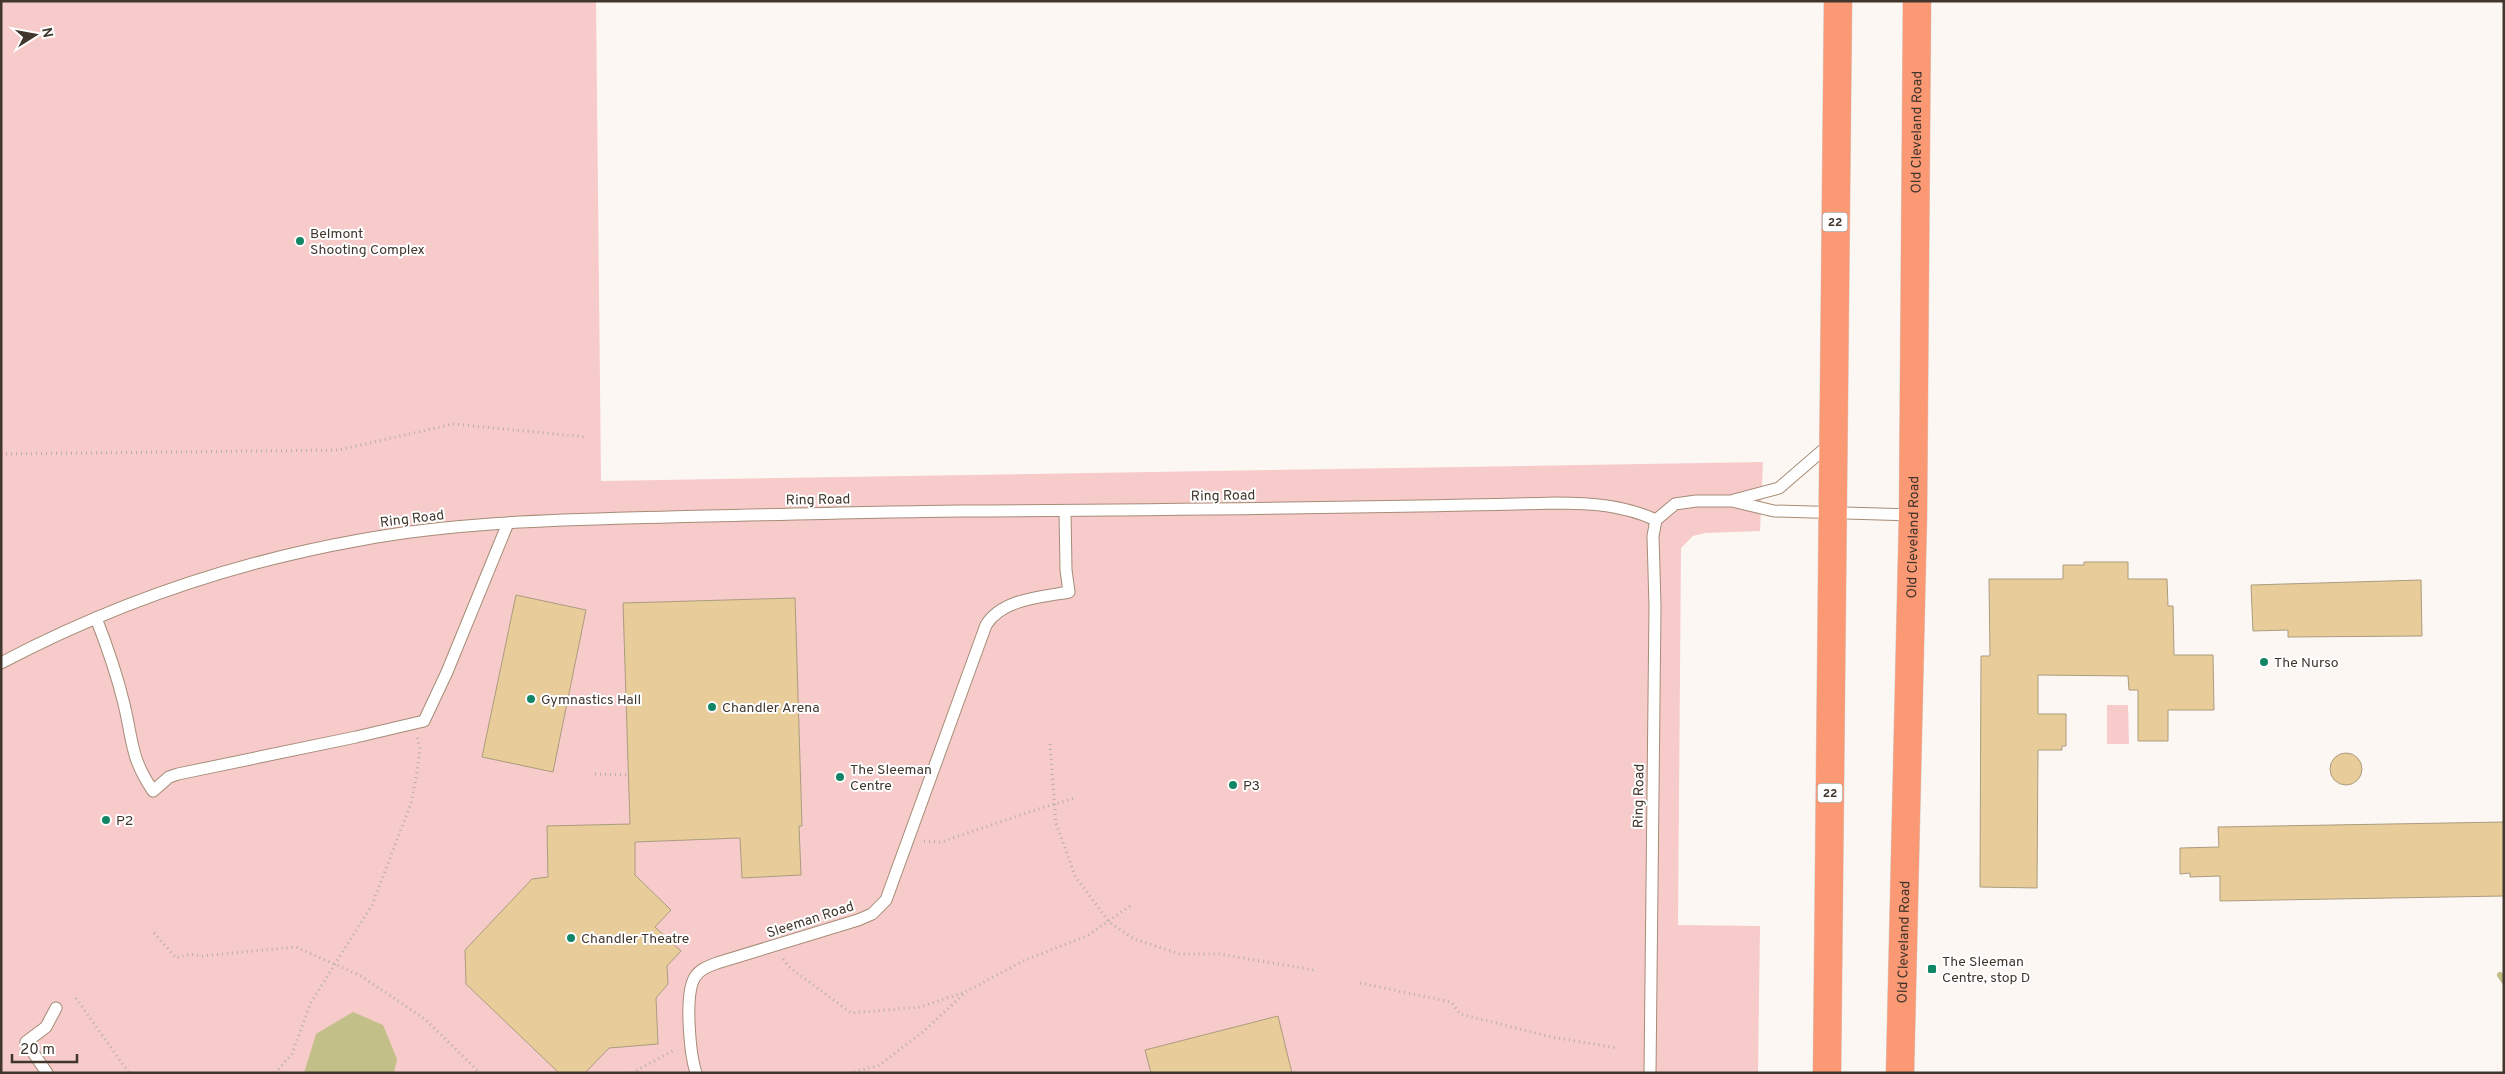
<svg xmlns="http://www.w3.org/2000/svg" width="2505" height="1074" viewBox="0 0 2505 1074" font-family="Overpass,sans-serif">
  <rect width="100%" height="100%" fill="#fdf7f3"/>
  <!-- green -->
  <g fill="#f6cbca">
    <polygon points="1,1 596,1 601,481 1763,462 1760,531 1705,533 1693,536 1681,548 1678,925 1760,926 1758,1073 1,1073"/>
    <polygon points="2107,705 2128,705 2129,744 2107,744"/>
  </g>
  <!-- water -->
  <polygon fill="#c3bf88" points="353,1012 383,1025 397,1059 394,1073 304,1073 316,1034"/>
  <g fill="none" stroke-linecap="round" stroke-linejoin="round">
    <!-- stream -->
    <polyline stroke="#c3bf88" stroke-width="6" points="2500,975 2504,981"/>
  </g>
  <!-- building -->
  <g fill="#e8cc99" stroke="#ab9c7f">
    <polygon points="2084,562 2128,562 2128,579 2167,579 2168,606 2173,606 2174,655 2213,655 2214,710 2168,710 2168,741 2138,741 2138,690 2129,690 2128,676 2038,675 2038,714 2066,714 2066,746 2062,746 2062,750 2038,750 2037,888 1980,887 1981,656 1990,656 1989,579 2063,579 2063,565 2084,565"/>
    <polygon points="2421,580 2422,636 2288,637 2288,630 2253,631 2251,585"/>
    <polygon points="516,595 586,610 553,772 482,757"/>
    <polygon points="795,598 802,826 799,826 801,875 742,878 740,838 635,842 635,875 671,910 655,927 681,951 667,966 668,984 656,998 658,1044 609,1048 585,1073 559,1073 466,984 465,950 532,879 548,877 547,826 630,824 623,603"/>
    <circle cx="2346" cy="769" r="16"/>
    <polygon points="2504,822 2504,896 2220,901 2220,876 2190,877 2190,873 2180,874 2180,848 2219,847 2218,827"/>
    <polygon points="1278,1016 1292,1073 1151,1073 1145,1050"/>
  </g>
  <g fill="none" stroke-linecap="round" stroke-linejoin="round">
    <!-- lane casing -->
    <g stroke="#a68c76" stroke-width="13">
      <g id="lane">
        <polyline points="1734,500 1779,488 1830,444"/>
        <path d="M 96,618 C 107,646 117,675 124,704 C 133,741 130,757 153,791 L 169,777 L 178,774 L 356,737 L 424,721 L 447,672 L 508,523"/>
        <path d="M 1,663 C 113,604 236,562 360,540 C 461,521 565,520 668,517 C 765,515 863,512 961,511 C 1159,510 1357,508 1555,503 C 1591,503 1623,505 1656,520"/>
        <polyline points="47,1073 26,1042 46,1027 56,1008"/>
        <path d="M 696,1073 C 690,1054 684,994 695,977 C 700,969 709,966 717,963 L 858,920 L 872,914 L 886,900 L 986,625 C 1002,599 1041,597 1069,592 L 1066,570 L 1065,511"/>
        <polyline points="1650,1073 1655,606 1653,536 1656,520 1675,504 1696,501 1732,501 1774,511 1913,515"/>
      </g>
    </g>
    <!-- highway casing -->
    <g stroke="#d5d3d1" stroke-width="29">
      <g id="highway">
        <polyline points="1827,1073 1838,1"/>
        <path id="s1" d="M 1900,1073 L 1913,515 L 1917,1"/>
      </g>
    </g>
    <!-- path -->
    <g stroke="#b6aea8" stroke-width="3" stroke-dasharray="1 4" stroke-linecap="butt">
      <polyline points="1,454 339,450 453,424 585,437"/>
      <polyline points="1050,744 1056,823 1075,876 1109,922 1134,939 1180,954 1219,954 1314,970"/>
      <polyline points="595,774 628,775"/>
      <polyline points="924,841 941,842 1047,806 1076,798"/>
      <polyline points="154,933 176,958 190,954 202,956 296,947 359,975 388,994 426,1020 480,1073"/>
      <polyline points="783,959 789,967 851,1013 920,1007 965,992"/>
      <polyline points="1360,983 1451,1002 1460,1014 1551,1037 1618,1048"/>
      <polyline points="76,998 129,1073"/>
      <polyline points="275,1073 292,1054 310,1004 372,905 411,803 417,772 420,748 417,738"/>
      <polyline points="632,1073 676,1049"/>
      <polyline points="849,1073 878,1066 924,1031 967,991 1025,960 1087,936 1133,904"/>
    </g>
    <!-- lane -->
    <use href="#lane" stroke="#fff" stroke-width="11"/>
    <!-- highway -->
    <use href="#highway" stroke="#fc9975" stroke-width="28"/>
  </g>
  <!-- markers -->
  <g fill="#108666" stroke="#fff" stroke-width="2">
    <circle cx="300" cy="241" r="5"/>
    <circle cx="2264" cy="662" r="5"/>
    <circle cx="531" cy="699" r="5"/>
    <circle cx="712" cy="707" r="5"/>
    <circle cx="840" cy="777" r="5"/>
    <circle cx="1233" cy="785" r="5"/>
    <circle cx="106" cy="820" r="5"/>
    <circle cx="571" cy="938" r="5"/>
    <rect x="1927" y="964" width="10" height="10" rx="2.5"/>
  </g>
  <g text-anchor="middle" stroke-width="4" stroke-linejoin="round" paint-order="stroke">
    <!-- shield labels -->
    <g fill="#fff" stroke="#7a726b" stroke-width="1">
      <rect x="1822.5" y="212.5" width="25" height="19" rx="4"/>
      <rect x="1817.5" y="783.5" width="25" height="19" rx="4"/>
    </g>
    <g font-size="12" font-weight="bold" fill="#41362c">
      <text x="1835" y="226">22</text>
      <text x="1830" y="797">22</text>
    </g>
    <!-- street labels -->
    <g font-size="14" fill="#41362c" stroke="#fff">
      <text dy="5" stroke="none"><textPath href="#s1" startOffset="941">Old Cleveland Road</textPath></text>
      <text transform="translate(1223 495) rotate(-1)" y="5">Ring Road</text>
      <text transform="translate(818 499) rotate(-1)" y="5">Ring Road</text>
      <text transform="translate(412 518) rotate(-7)" y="5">Ring Road</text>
      <text dy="5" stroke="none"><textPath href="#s1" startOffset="536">Old Cleveland Road</textPath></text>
      <text transform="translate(1638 796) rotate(-89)" y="5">Ring Road</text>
      <text transform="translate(810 919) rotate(-18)" y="5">Sleeman Road</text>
      <text dy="5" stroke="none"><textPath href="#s1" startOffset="131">Old Cleveland Road</textPath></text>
    </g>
    <!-- poi labels -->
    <g font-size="14" fill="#41362c" stroke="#fff" text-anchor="start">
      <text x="310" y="238">Belmont<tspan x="310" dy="16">Shooting Complex</tspan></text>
      <text x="2274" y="667">The Nurso</text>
      <text x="541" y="704">Gymnastics Hall</text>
      <text x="722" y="712">Chandler Arena</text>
      <text x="850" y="774">The Sleeman<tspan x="850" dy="16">Centre</tspan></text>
      <text x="1243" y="790">P3</text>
      <text x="116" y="825">P2</text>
      <text x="581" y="943">Chandler Theatre</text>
      <text x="1942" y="966">The Sleeman<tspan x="1942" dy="16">Centre, stop D</tspan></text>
    </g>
  </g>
  <!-- border -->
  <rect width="2505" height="1074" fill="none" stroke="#41362c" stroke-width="5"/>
  <!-- north arrow -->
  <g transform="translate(35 35) rotate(79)" stroke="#ffffff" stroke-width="4" paint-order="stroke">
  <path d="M0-4L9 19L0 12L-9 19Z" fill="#41362c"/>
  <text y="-8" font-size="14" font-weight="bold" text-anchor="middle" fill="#41362c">N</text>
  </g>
  <!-- scale -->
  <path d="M12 1054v8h65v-8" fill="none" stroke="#41362c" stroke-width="2.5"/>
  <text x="20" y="1054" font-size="15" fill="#41362c" stroke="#ffffff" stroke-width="4" paint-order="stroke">20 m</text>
</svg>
